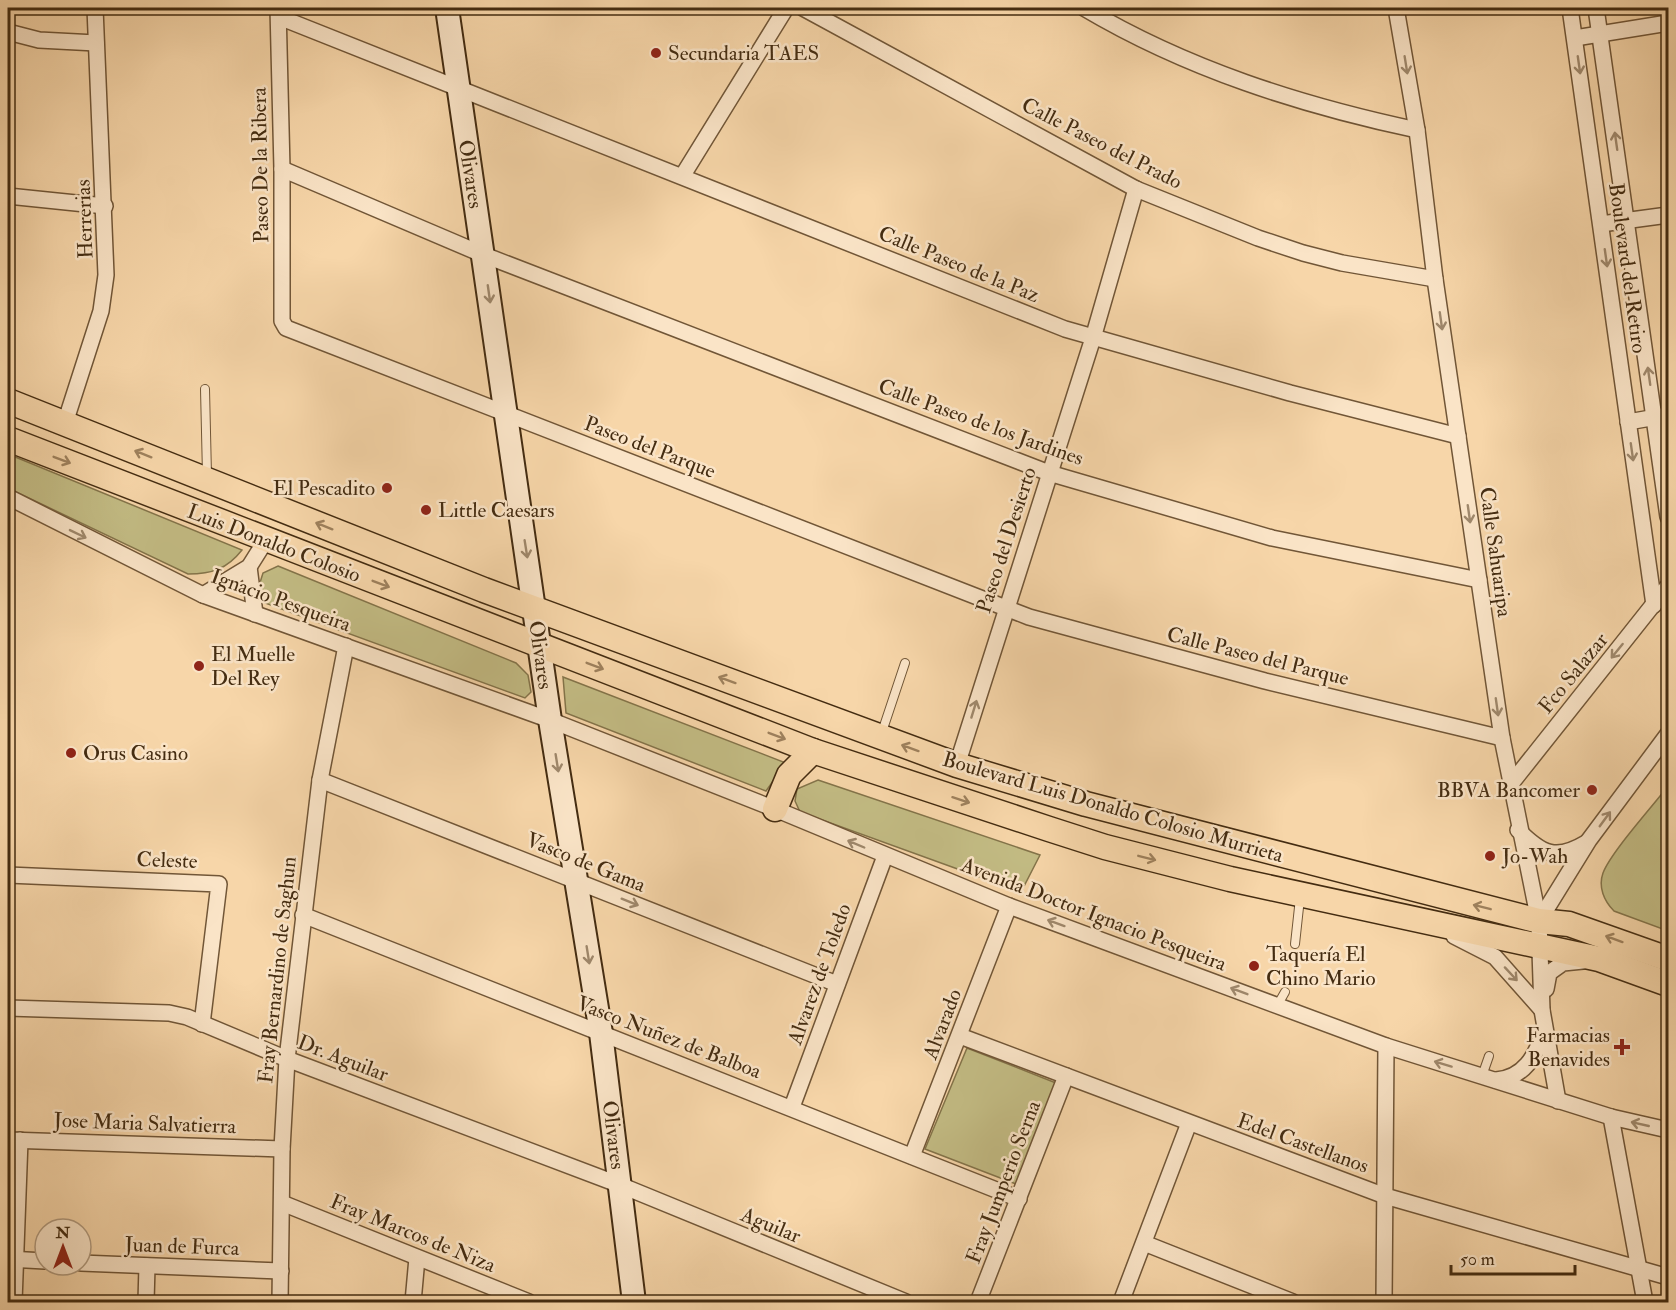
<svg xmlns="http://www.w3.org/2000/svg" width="1676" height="1310" viewBox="0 0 1676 1310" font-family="'IM FELL Double Pica',serif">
  <rect width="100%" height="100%" fill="#f7d6a9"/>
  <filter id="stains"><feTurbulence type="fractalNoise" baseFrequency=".00333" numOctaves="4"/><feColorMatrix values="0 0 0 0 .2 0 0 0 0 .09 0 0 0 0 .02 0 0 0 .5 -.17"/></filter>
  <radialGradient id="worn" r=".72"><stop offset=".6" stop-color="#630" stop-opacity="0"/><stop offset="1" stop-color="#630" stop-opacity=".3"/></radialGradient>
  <!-- green -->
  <g fill="#c3bc84" stroke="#84744a" stroke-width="1.5">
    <path d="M 8,454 L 242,550 C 227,569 212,574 188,574 L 12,490 L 8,485 Z"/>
    <polygon points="278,566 516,663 528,675 531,692 525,698 265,603 258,589 263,573"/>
    <polygon points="563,677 786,763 766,791 566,713"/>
    <polygon points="818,780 1040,855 1021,892 800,812 795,801 797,789"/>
    <path d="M 1668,786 L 1668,931 L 1614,911 C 1604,901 1598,887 1603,873 C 1611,852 1653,806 1668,786 Z"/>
    <polygon points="967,1048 1056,1083 1016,1184 925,1149"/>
  </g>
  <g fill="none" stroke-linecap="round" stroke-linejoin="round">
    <!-- lane casing -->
    <g stroke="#715637" stroke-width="10">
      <g id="lane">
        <polyline points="205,389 207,475"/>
        <polyline points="881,735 905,663"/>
        <polyline points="1295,944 1300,898"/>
        <polyline points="1277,1006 1285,992"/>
        <polyline points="1482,1076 1489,1056"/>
      </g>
    </g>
    <!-- street casing -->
    <g stroke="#715637" stroke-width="18">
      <g id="street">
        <polyline points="278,8 282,169 282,321 286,328 1029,617 1265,681 1502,738"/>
        <polyline points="803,8 1136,189 1258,238 1303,253 1342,263 1435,279"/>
        <path d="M 1084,8 C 1187,69 1300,105 1417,130"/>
        <polyline points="1396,8 1417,130 1435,279 1502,738 1539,921 1542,1010 1558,1101"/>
        <polyline points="1570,8 1654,605"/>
        <polyline points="1596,8 1668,517"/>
        <polyline points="279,17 1065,329 1290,393 1458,436"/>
        <polyline points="8,32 39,40 96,43"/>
        <polyline points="1575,38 1668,23"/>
        <polyline points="282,169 484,255 1049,473 1272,538 1479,580"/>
        <polyline points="683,175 786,8"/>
        <polyline points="8,196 105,206"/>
        <polyline points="1601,224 1668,215"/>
        <polyline points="1628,422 1668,415"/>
        <polyline points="65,423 101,311 106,275 95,8"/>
        <polyline points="8,497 203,595 550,720 775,809 1009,906 1386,1046 1611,1117 1668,1130"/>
        <polyline points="249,567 255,614"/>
        <polyline points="203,595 249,567 266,540"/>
        <polyline points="957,765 1093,338 1136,189"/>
        <polyline points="320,780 837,984"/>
        <polyline points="1510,785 1668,586"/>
        <path d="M 1518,830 C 1542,854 1556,861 1586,843"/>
        <polyline points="8,875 219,884 202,1024"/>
        <polyline points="303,915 1019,1199"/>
        <polyline points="1539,921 1589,840 1668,734"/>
        <polyline points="1454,936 1495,957 1542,1010"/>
        <polyline points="1546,989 1549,973 1563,963 1583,961"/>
        <polyline points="8,1008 169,1013 187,1017 287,1059 620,1185 906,1302"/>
        <polyline points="960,1036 1385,1196 1668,1277"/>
        <path d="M 1496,1080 C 1524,1078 1536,1056 1544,1031"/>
        <polyline points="792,1107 885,856"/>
        <polyline points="1611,1117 1645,1302"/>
        <polyline points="8,1140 282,1149"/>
        <polyline points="912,1156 1009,906"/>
        <polyline points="282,1203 529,1302"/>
        <polyline points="1144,1243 1293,1302"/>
        <polyline points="8,1259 45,1261"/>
        <polyline points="81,1263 281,1271"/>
        <polyline points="14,1302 20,1140"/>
        <polyline points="146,1302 147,1266"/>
        <polyline points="280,1302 282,1149 287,1059 320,780 346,646"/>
        <polyline points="413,1302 417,1258"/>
        <polyline points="978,1302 1066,1076"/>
        <polyline points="1121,1302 1189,1123"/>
        <polyline points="1384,1302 1386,1046"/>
      </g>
    </g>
    <!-- secondary casing -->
    <g stroke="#442c11" stroke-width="26">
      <polyline id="secondary" points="447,8 550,720 601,1033 634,1302"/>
    </g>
    <!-- primary casing -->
    <g stroke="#442c11" stroke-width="27">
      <g id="primary">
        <polyline points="8,401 484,590 957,765 1086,804 1539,921 1569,924 1668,959"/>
        <polyline points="8,439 813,751 1049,829 1105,847 1230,879 1599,959 1668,984"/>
        <polyline points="775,809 789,775 813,751"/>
      </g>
    </g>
    <!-- lane -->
    <use href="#lane" stroke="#fae4c7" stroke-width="8"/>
    <!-- street -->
    <use href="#street" stroke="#fae4c7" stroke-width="15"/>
    <!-- secondary -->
    <use href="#secondary" stroke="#fae4c7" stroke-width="22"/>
    <!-- primary -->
    <use href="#primary" stroke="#f7d6a9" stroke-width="24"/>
  </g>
  <!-- one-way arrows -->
  <defs><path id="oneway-shaft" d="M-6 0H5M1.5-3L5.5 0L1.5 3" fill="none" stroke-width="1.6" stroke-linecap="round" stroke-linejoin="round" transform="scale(1.5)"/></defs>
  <g stroke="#9f886c">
    <use href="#oneway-shaft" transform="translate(1406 65) rotate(81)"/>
    <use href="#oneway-shaft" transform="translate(1579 65) rotate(82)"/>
    <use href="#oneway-shaft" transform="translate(1616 141) rotate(-98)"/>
    <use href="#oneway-shaft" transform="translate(1606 258) rotate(82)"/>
    <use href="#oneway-shaft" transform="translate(489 294) rotate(82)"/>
    <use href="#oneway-shaft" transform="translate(1441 321) rotate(82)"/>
    <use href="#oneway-shaft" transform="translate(1649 376) rotate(-98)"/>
    <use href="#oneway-shaft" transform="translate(1632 452) rotate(82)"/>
    <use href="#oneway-shaft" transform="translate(1469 514) rotate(82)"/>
    <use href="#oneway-shaft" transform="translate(78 534) rotate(26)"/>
    <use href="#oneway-shaft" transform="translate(526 549) rotate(81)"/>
    <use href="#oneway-shaft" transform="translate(1617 651) rotate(129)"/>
    <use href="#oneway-shaft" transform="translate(1497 707) rotate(82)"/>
    <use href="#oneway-shaft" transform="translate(974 709) rotate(-73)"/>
    <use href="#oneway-shaft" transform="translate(557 763) rotate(81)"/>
    <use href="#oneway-shaft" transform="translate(1605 819) rotate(-54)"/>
    <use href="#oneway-shaft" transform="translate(856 844) rotate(-157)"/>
    <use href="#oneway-shaft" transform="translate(630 902) rotate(22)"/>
    <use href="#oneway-shaft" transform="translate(1056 923) rotate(-160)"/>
    <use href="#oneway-shaft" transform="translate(588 955) rotate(81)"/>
    <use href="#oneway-shaft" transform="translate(1511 974) rotate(47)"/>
    <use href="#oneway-shaft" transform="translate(1239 991) rotate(-159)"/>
    <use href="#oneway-shaft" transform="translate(1443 1064) rotate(-163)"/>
    <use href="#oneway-shaft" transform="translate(1640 1124) rotate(-167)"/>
  </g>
  <g stroke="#9e815d">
    <use href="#oneway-shaft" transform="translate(143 454) rotate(-158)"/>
    <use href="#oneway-shaft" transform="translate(62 460) rotate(21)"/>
    <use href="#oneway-shaft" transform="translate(324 526) rotate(-158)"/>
    <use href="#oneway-shaft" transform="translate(381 584) rotate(21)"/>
    <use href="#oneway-shaft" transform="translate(595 666) rotate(21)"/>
    <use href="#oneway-shaft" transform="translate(727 680) rotate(-160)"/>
    <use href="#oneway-shaft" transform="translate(777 736) rotate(21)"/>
    <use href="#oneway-shaft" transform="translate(910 748) rotate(-160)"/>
    <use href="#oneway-shaft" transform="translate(961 800) rotate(18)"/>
    <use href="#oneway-shaft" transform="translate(1147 858) rotate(14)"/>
    <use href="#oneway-shaft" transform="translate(1482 907) rotate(-166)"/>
    <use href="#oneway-shaft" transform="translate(1614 939) rotate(-160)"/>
  </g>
  <!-- markers -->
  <g fill="#8f2418" stroke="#fae4c7" stroke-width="2">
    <circle cx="656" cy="53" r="6"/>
    <circle cx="387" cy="488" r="6"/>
    <circle cx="426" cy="510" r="6"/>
    <circle cx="199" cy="666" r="6"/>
    <circle cx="71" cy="753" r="6"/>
    <circle cx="1592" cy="790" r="6"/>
    <circle cx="1490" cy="856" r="6"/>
    <circle cx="1254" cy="966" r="6"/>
    <path d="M1619 1038h6v6h6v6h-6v6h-6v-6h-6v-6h6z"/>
  </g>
  <g text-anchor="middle" stroke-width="5" stroke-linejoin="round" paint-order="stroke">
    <!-- poi labels -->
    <g font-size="21" fill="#442c11" stroke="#fae4c7" text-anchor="start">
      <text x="668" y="60">Secundaria TAES</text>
      <text x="375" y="495" text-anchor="end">El Pescadito</text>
      <text x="438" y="517">Little Caesars</text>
      <text x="211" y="661">El Muelle<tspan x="211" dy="24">Del Rey</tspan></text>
      <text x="83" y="760">Orus Casino</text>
      <text x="1580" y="797" text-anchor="end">BBVA Bancomer</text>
      <text x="1502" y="863">Jo-Wah</text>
      <text x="1266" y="961">Taquería El<tspan x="1266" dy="24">Chino Mario</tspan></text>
      <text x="1610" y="1042" text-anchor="end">Farmacias<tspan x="1610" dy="24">Benavides</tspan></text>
    </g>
    <!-- street labels -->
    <g font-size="21" fill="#442c11" stroke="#fae4c7">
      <text transform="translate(1102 143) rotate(27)" y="7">Calle Paseo del Prado</text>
      <text transform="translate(260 165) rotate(-91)" y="7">Paseo De la Ribera</text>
      <text transform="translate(471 174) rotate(81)" y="7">Olivares</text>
      <text transform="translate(84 219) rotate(-92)" y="7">Herrerias</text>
      <text transform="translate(959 264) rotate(22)" y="7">Calle Paseo de la Paz</text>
      <text transform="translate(1628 268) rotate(82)" y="7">Boulevard del Retiro</text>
      <text transform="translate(981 422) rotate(20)" y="7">Calle Paseo de los Jardines</text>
      <text transform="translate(650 447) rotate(21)" y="7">Paseo del Parque</text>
      <text transform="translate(1006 540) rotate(-72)" y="7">Paseo del Desierto</text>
      <text transform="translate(274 543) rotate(21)" y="7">Luis Donaldo Colosio</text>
      <text transform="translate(1496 552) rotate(82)" y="7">Calle Sahuaripa</text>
      <text transform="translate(281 600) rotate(20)" y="7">Ignacio Pesqueira</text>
      <text transform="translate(541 655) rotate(82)" y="7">Olivares</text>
      <text transform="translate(1258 656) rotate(14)" y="7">Calle Paseo del Parque</text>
      <text transform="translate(1573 673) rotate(-51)" y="7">Fco Salazar</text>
      <text transform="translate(1113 807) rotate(16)" y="7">Boulevard Luis Donaldo Colosio Murrieta</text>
      <text transform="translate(167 860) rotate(2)" y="7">Celeste</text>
      <text transform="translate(586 862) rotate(22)" y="7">Vasco de Gama</text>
      <text transform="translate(1094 914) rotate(21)" y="7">Avenida Doctor Ignacio Pesqueira</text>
      <text transform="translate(277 970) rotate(-84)" y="7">Fray Bernardino de Saghun</text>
      <text transform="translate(819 974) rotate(-70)" y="7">Alvarez de Toledo</text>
      <text transform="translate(942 1024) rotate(-69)" y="7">Alvarado</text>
      <text transform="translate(669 1037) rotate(21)" y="7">Vasco Nuñez de Balboa</text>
      <text transform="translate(343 1058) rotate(21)" y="7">Dr. Aguilar</text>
      <text transform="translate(145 1123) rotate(2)" y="7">Jose Maria Salvatierra</text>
      <text transform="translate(614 1135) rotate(83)" y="7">Olivares</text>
      <text transform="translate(1303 1143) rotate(20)" y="7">Edel Castellanos</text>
      <text transform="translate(1003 1182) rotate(-69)" y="7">Fray Jumperio Serna</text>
      <text transform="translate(771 1225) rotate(22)" y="7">Aguilar</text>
      <text transform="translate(413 1233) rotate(22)" y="7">Fray Marcos de Niza</text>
      <text transform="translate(182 1246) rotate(2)" y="7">Juan de Furca</text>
    </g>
  </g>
  <!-- margin -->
  <rect width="1676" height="1310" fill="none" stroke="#f7d6a9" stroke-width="30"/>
  <rect x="9" y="9" width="1658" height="1292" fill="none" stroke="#442c11" stroke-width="3"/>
  <rect x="15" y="15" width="1646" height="1280" fill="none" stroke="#442c11" stroke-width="1.5"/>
  <!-- north arrow -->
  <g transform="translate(63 1247)"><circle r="28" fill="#fae4c7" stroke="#b19a7e" stroke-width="1.5"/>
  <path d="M0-4.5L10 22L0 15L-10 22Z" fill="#8f2418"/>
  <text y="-9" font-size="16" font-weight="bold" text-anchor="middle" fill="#442c11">N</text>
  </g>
  <!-- scale -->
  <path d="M1451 1265v9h124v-9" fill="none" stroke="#442c11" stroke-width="3"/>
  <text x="1460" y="1265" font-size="18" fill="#442c11" stroke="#fae4c7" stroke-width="4.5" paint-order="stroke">50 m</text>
  <rect width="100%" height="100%" filter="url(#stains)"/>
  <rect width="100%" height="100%" fill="url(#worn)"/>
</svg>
